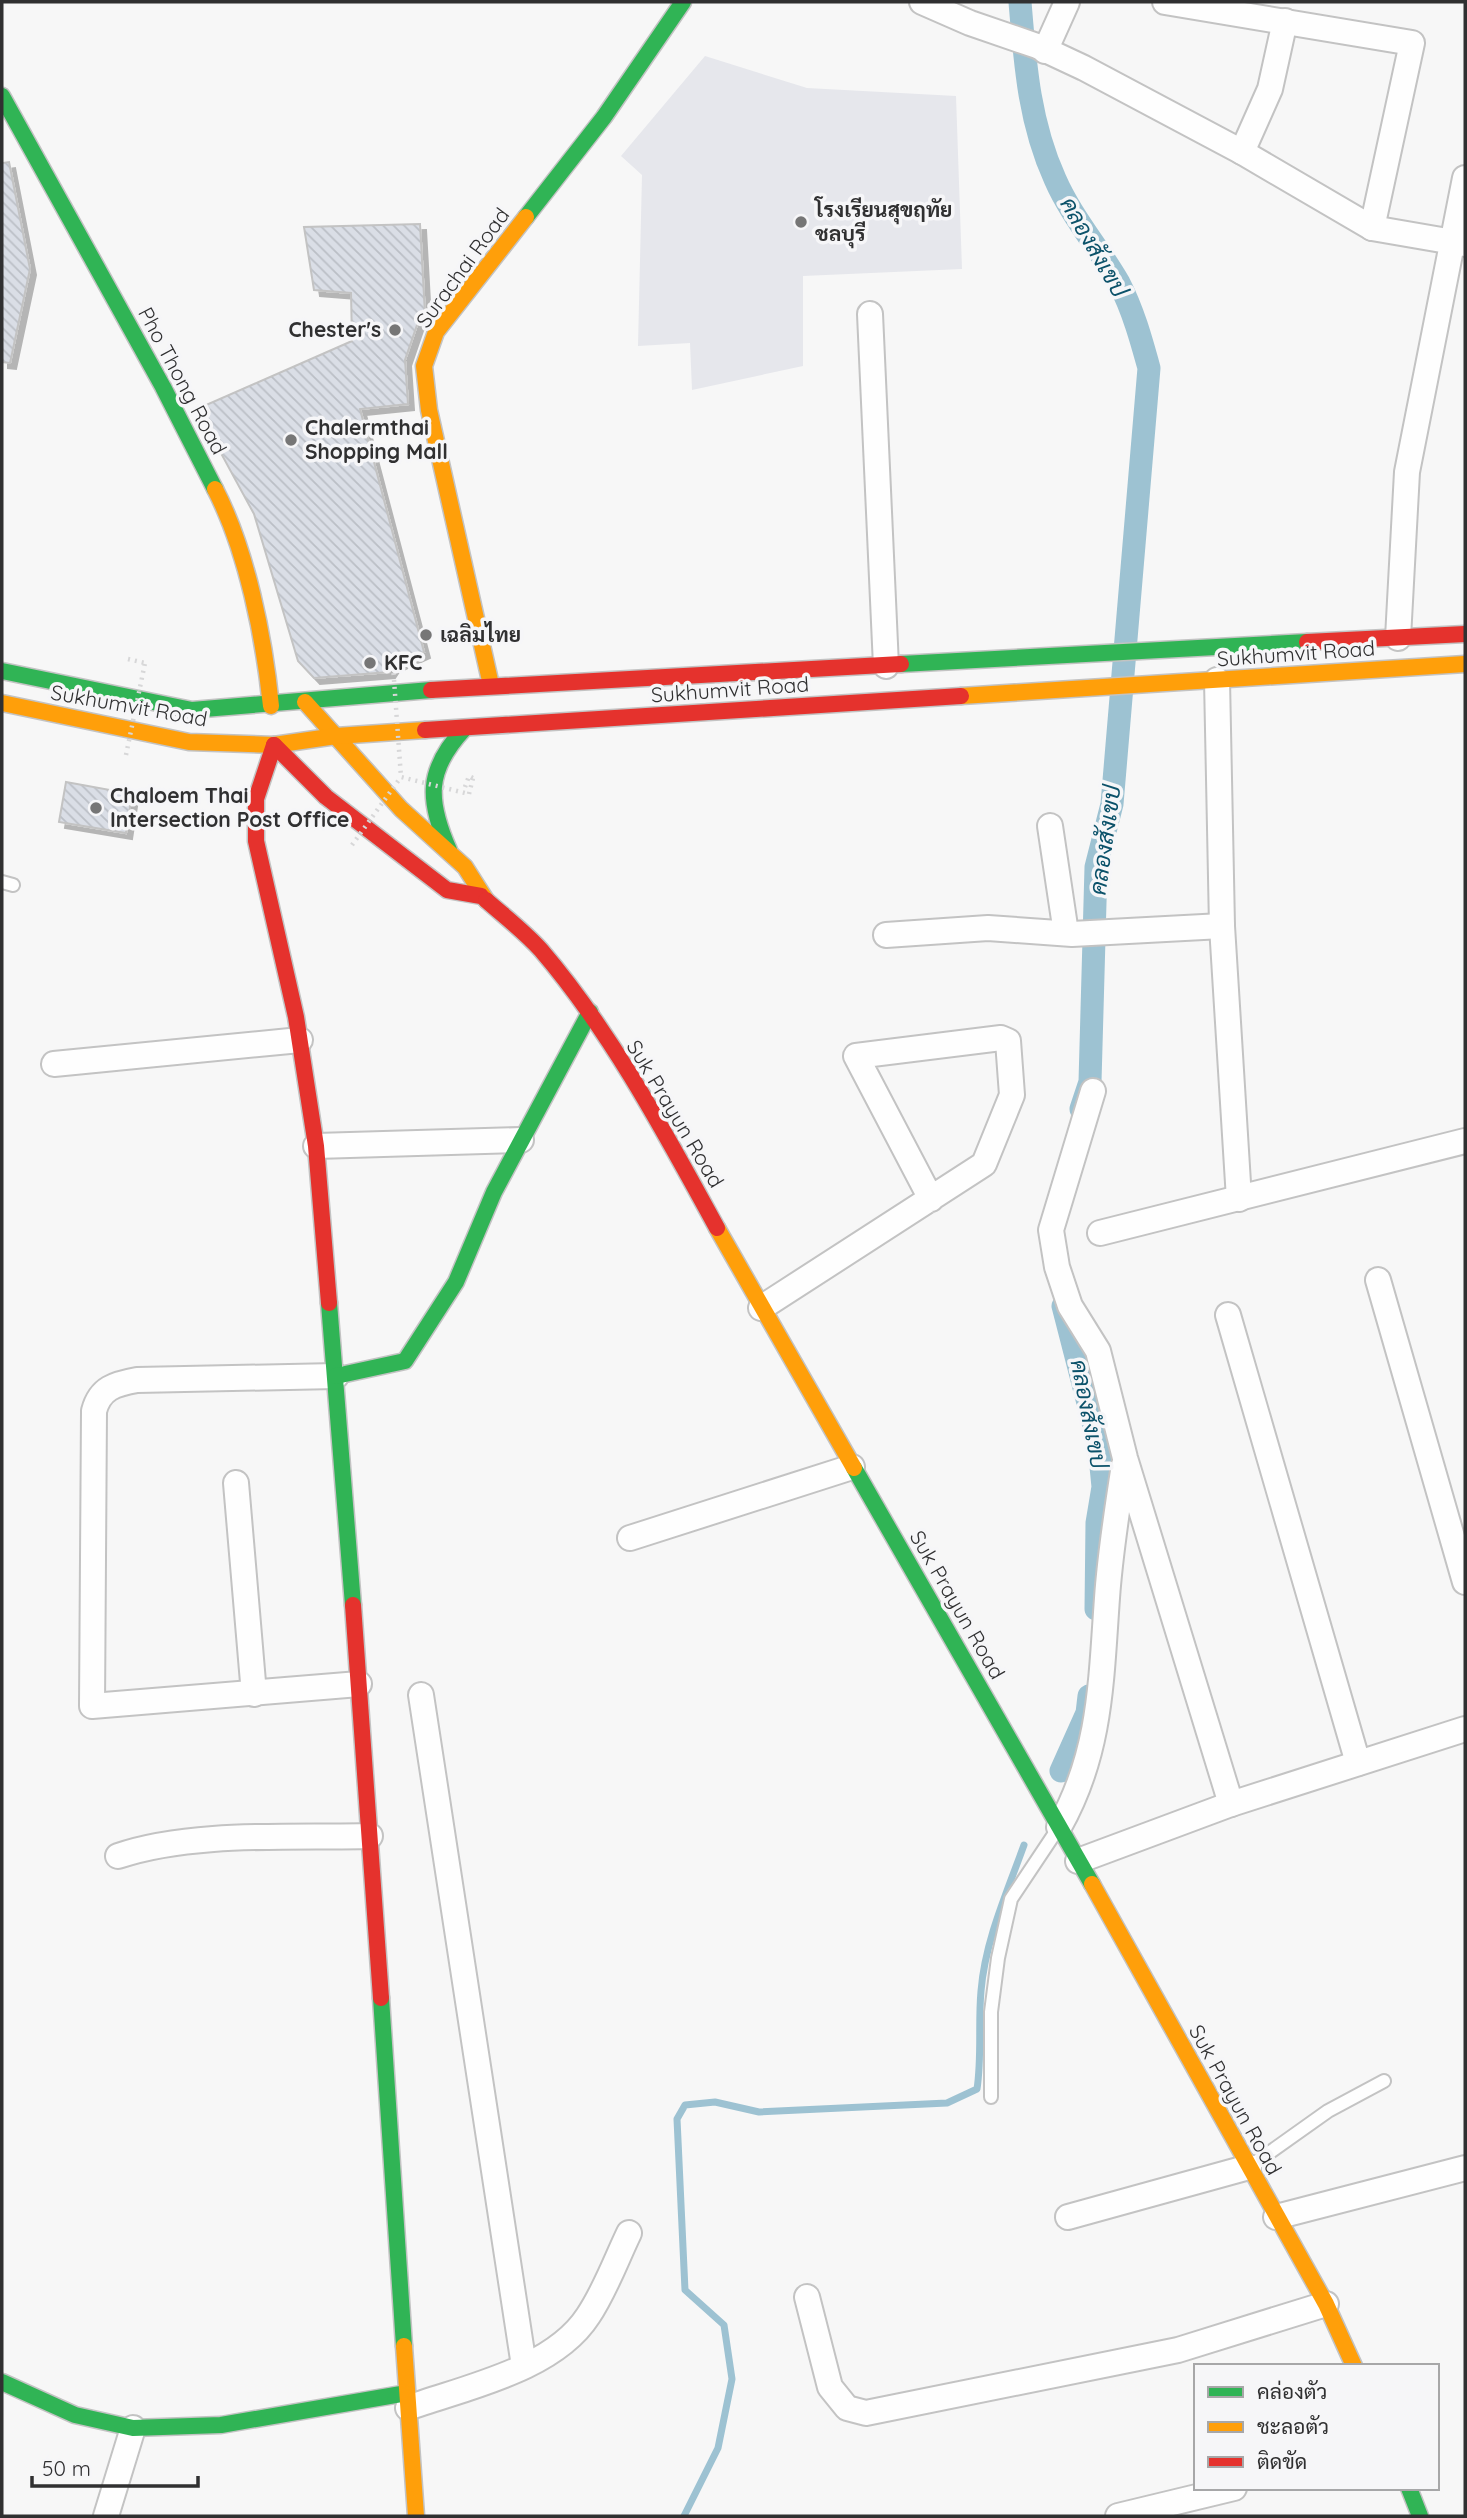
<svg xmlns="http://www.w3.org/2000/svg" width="1467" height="2518" viewBox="0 0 1467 2518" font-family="Quicksand,Sarabun,sans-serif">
  <defs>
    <pattern id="building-back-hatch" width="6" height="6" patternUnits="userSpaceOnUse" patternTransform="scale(1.75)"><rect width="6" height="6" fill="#dadee6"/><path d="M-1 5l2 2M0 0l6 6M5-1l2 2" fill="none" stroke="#bbbfc6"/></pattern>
    <filter id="shadow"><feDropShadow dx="6" dy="6" stdDeviation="0" flood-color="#0004"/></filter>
  </defs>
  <rect width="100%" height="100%" fill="#f7f7f7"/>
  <!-- built -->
  <polygon fill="#e6e7ec" points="705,56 807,88 956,96 962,269 803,276 803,366 692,390 690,343 638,346 642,175 621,156"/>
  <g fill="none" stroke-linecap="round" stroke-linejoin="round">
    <!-- stream -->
    <path stroke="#9dc2d2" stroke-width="7" d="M 684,2516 L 718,2448 L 732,2379 L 724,2325 L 685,2290 L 677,2119 L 685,2105 L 715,2102 L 759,2112 L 947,2103 L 977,2089 C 982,2056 978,2024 981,1991 C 985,1941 1007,1892 1024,1845"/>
    <!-- canal -->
    <g stroke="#9dc2d2" stroke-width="23">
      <path d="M 1020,2 C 1025,63 1029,122 1055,179 C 1071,216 1099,248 1119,283 C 1133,310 1141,339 1149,368 L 1112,804 L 1096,867 L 1090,1082 L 1081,1109"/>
      <polyline points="1063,1306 1099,1446 1103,1487 1097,1523 1096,1609"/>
      <polyline points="1061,1771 1087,1713 1089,1696"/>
    </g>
  </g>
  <!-- building -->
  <g fill="url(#building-back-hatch)" stroke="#c3c3c3" stroke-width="2" filter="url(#shadow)">
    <polygon points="9,162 30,269 10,363 2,362 2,163"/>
    <polygon points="420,224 425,314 417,325 405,360 408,404 360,409 424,652 393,666 389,672 314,678 298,661 254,514 197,409 352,341 351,293 314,290 304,227"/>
    <polygon points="66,782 132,794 126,833 59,822"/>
  </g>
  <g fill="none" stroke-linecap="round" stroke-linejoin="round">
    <!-- lane casing -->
    <g stroke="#c3c3c3" stroke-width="16">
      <g id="lane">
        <polyline points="2,882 13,885"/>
        <polyline points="991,2097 991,2012 998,1958 1011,1899 1055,1833"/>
        <polyline points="1252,2165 1328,2111 1384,2081"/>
      </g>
    </g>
    <!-- street casing -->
    <g stroke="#c3c3c3" stroke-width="28">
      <g id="street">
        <polyline points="922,2 970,23 1037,46 1084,68 1242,152 1372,228 1465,244"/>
        <polyline points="1165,2 1412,43 1372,228"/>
        <polyline points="1045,51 1067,2"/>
        <polyline points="1242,152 1270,89 1285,21"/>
        <polyline points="870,314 886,666"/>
        <polyline points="1398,638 1407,472 1465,178"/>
        <polyline points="1217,680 1222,926 1239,1199"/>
        <polyline points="1050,826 1066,933"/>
        <polyline points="886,935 988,928 1072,934 1222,926"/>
        <polyline points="54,1064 300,1040"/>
        <polyline points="1093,1091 1051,1230 1057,1267 1070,1306 1098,1351 1125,1458 1231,1804"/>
        <polyline points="316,1146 521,1140"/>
        <polyline points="1100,1233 1465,1141"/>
        <polyline points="1378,1280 1465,1582"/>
        <polyline points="761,1308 984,1164 1012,1095 1008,1041 1001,1038 856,1056 931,1199"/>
        <polyline points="1228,1315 1358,1763"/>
        <path d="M 336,1376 L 137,1380 C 115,1384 100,1388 94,1411 L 92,1706 L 359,1684"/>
        <polyline points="236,1483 254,1694"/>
        <polyline points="630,1538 852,1467"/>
        <polyline points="421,1695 524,2366"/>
        <path d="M 1059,1827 C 1101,1753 1101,1681 1107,1598 C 1110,1554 1117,1509 1124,1465"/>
        <path d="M 118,1856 C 191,1831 292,1838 370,1836"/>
        <polyline points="1078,1861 1231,1804 1465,1729"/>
        <polyline points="1068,2217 1249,2167"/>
        <polyline points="1276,2217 1465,2168"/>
        <polyline points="807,2297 830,2387 847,2408 866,2413 1178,2350 1326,2304"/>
        <path d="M 408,2408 C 466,2387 553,2370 588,2316 C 605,2291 616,2260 629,2233"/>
        <polyline points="106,2516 133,2428"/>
        <polyline points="1118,2516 1234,2488"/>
      </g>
    </g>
    <!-- fast casing -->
    <g stroke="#c3c3c3" stroke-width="19">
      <g id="fast">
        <polyline points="2,96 163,387 215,489"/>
        <polyline points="526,217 604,117 683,2"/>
        <polyline points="901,664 1307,642"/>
        <polyline points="2,671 192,710 431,690"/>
        <path d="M 449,850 C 427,800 426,770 464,729"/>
        <polyline points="329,1303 353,1605"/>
        <polyline points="336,1376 405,1361 456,1282 494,1192 590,1012"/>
        <polyline points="854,1468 1092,1884"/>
        <polyline points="381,1998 404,2346"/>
        <polyline points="2,2382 75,2415 133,2428 221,2425 407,2393"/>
        <polyline points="1409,2488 1420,2516"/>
      </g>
    </g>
    <!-- slow casing -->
    <g stroke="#c3c3c3" stroke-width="19">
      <g id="slow">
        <path d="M 215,489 C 247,551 264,637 271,706"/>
        <polyline points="491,685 429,410 424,366 436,332 526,217"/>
        <polyline points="961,696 1465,664"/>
        <polyline points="305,702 401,809 465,867 486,900"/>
        <polyline points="2,703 189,742 274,745 336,736 425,730"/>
        <polyline points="717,1228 854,1468"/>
        <polyline points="1092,1884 1326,2304 1354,2366"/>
        <polyline points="404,2346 416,2516"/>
      </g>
    </g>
    <!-- jam casing -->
    <g stroke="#c3c3c3" stroke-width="19">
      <g id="jam">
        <polyline points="1307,642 1465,634"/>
        <polyline points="431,690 901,664"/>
        <polyline points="425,730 961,696"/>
        <polyline points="274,745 256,799 256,841 296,1017 316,1146 329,1303"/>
        <polyline points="274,745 326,797 447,890 481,896"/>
        <path d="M 486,900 C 504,916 525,932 541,950 C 612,1033 665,1133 717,1228"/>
        <polyline points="353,1605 381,1998"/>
      </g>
    </g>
    <!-- path -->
    <g stroke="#d7d7d8" stroke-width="4.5" stroke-dasharray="2 5" stroke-linecap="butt">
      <polyline points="128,659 145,663"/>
      <polyline points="465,787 469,776 473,778"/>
      <polyline points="469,794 473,778"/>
    </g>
    <!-- lane -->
    <use href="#lane" stroke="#fefefe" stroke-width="12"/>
    <!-- street -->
    <use href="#street" stroke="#fefefe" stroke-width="24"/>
    <!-- fast -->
    <use href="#fast" stroke="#30b455" stroke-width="16"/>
    <!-- slow -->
    <use href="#slow" stroke="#ff9f0a" stroke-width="16"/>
    <!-- jam -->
    <use href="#jam" stroke="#e5322d" stroke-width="16"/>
    <!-- path-bridge -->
    <g stroke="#d7d7d8" stroke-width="4.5" stroke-dasharray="2 5" stroke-linecap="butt">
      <polyline points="393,666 401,777 469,794"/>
      <polyline points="126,755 145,663"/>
      <polyline points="352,845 401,777"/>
    </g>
  </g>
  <!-- markers -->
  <g fill="#767676" stroke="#f6f6f8" stroke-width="2.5">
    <circle cx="801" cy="222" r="7"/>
    <circle cx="395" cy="330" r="7"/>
    <circle cx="291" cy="440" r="7"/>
    <circle cx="426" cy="635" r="7"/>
    <circle cx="370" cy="663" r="7"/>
    <circle cx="96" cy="808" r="7"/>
  </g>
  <g text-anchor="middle" stroke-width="7" stroke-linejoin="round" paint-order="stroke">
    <!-- poi labels -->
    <g font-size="21" font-weight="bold" fill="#303031" stroke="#f6f6f8" text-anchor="start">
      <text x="815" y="217">โรงเรียนสุขฤทัย<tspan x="815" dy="24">ชลบุรี</tspan></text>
      <text x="381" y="337" text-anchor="end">Chester's</text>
      <text x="305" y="435">Chalermthai<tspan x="305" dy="24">Shopping Mall</tspan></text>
      <text x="440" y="642">เฉลิมไทย</text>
      <text x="384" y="670">KFC</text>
      <text x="110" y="803">Chaloem Thai<tspan x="110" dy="24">Intersection Post Office</tspan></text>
    </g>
    <!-- street labels -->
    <g font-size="21" fill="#303031" stroke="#f6f6f8">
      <text transform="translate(463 268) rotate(-54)" y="7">Surachai Road</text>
      <text transform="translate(182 381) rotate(62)" y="7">Pho Thong Road</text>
      <text transform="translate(1296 654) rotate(-4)" y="7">Sukhumvit Road</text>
      <text transform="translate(730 690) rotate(-4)" y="7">Sukhumvit Road</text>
      <text transform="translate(129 706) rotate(10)" y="7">Sukhumvit Road</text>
      <text transform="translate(675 1114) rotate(59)" y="7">Suk Prayun Road</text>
      <text transform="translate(957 1605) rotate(60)" y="7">Suk Prayun Road</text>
      <text transform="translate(1235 2100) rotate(61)" y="7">Suk Prayun Road</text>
    </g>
    <!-- water labels -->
    <g font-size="23" font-style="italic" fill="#0c526a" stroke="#f6f6f8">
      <text transform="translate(1094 247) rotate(60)" y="8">คลองสังเขป</text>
      <text transform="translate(1105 840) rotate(-82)" y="8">คลองสังเขป</text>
      <text transform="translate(1089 1414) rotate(79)" y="8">คลองสังเขป</text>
    </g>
  </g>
  <!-- border -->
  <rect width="1467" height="2518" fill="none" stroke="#303031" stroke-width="7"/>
  <!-- legend -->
  <rect x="1194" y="2364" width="245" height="126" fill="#f6f6f8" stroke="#a7a7a8" stroke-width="2"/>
  <rect x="1208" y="2387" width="35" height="10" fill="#30b455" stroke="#a7a7a8" stroke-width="2"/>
  <text x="1257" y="2399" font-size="21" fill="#303031">คล่องตัว</text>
  <rect x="1208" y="2422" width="35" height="10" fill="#ff9f0a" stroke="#a7a7a8" stroke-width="2"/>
  <text x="1257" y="2434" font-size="21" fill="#303031">ชะลอตัว</text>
  <rect x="1208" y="2457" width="35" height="10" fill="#e5322d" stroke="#a7a7a8" stroke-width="2"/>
  <text x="1257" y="2469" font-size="21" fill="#303031">ติดขัด</text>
  <!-- scale -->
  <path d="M32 2476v10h166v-10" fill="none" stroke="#303031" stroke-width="3.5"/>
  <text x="42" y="2476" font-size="21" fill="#303031" stroke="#f6f6f8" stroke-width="5" paint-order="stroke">50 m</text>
</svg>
